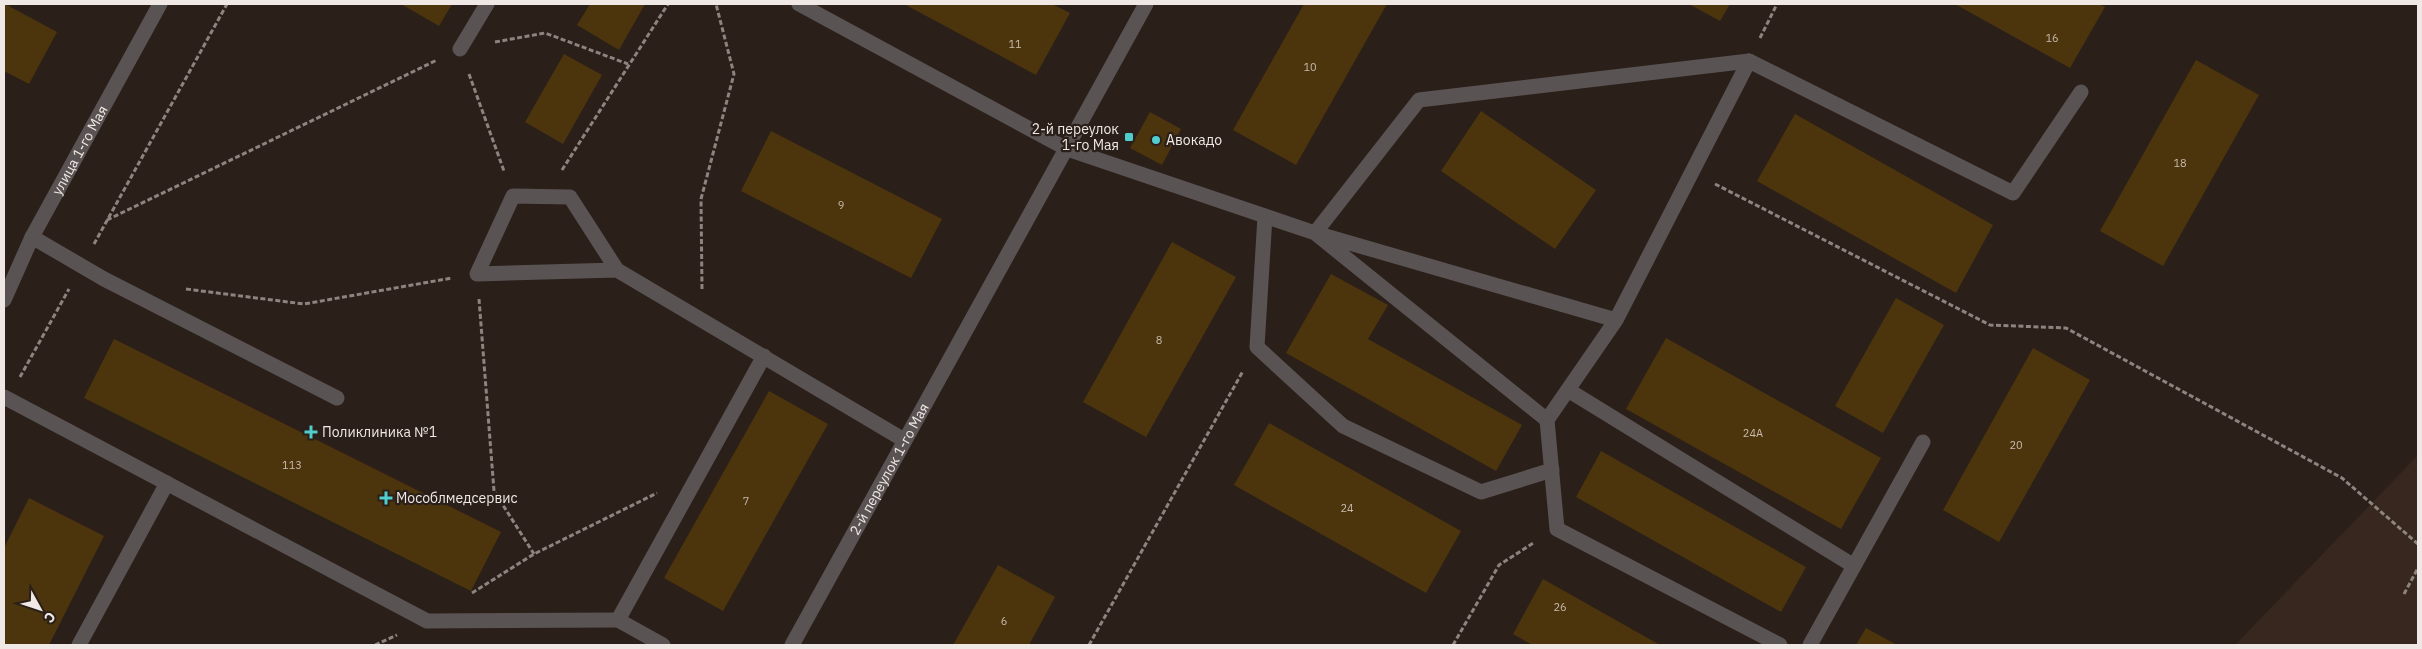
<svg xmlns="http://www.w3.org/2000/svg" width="2422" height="649" viewBox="0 0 2422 649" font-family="'IBM Plex Sans',sans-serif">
  <rect width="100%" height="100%" fill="#2a1f19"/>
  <!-- built -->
  <polygon fill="#38271e" points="2418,455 2418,645 2235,645"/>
  <!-- building -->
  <g fill="#4c350d">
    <polygon points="5,4 57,32 29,84 4,71"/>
    <polygon points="401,4 452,4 439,26"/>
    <polygon points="590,4 645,4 619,50 577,25"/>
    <polygon points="904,4 1052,4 1070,13 1036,75"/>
    <polygon points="1304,4 1387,4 1296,165 1233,130"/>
    <polygon points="1689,4 1730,4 1720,21"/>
    <polygon points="1955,4 2099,4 2105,7 2070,68"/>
    <polygon points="564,54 602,75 563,144 525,122"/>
    <polygon points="2196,60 2259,95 2163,266 2100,231"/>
    <polygon points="1481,111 1596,190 1555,249 1441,171"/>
    <polygon points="1150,112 1181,129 1162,165 1130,148"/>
    <polygon points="1795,114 1993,225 1956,293 1757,181"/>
    <polygon points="771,131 942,219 911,278 741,191"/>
    <polygon points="1172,242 1236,277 1146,437 1083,402"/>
    <polygon points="1331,274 1388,305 1368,339 1522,425 1496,471 1286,353"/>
    <polygon points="1896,298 1944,325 1883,433 1835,406"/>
    <polygon points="1666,338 1881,458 1841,529 1626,409"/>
    <polygon points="114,339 501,532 471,591 84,398"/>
    <polygon points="2033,348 2090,380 1999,542 1943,510"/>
    <polygon points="769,391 828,424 723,611 664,578"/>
    <polygon points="1269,423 1461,531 1426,593 1234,485"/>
    <polygon points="1601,451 1806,567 1781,612 1576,497"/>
    <polygon points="29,498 104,536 49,645 4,645 4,548"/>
    <polygon points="998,565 1055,597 1029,645 953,645"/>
    <polygon points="1543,579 1660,645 1532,645 1513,634"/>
    <polygon points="1866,628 1897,645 1856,645"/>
  </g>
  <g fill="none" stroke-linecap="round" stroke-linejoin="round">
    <!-- path -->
    <g stroke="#8d847f" stroke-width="3" stroke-dasharray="5 2.5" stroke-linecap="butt">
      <polyline points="1760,38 1777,4"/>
      <polyline points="495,42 545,33 628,64"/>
      <polyline points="469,74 504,171"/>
      <polyline points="562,170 668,4"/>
      <polyline points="1715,184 1990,325 2066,328 2342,478 2418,544"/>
      <polyline points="107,220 437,60"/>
      <polyline points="94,244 227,4"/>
      <polyline points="186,289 304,304 452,278"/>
      <polyline points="702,289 701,199 734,74 716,4"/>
      <polyline points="479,299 494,491 534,554"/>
      <polyline points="20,377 69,289"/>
      <polyline points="472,593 534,554 657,493"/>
      <polyline points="2404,594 2418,568"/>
      <polyline points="375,645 397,635"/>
      <polyline points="1089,645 1243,371"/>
      <polyline points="1453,645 1499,565 1535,542"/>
    </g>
    <!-- service -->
    <g stroke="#5a5353" stroke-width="15">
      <polyline points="799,4 1067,149 1315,233 1547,420 1616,320 1315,233 1419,100 1749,61 1616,320"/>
      <polyline points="460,49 487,4"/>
      <polyline points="1749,61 2013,193 2081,92"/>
      <polyline points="1265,216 1257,347 1343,426 1481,492 1552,470"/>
      <polyline points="32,237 104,279 337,398"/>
      <polyline points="617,270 477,274 513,196 570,197 617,270 904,440"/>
      <polyline points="1568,390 1854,566"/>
      <polyline points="4,397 427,621 618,620"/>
      <polyline points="1547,420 1557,529 1780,645"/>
      <polyline points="79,645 167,483"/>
      <polyline points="663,645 618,620 764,356"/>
      <polyline points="1810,645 1923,442"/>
    </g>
    <!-- minor -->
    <path stroke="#5a5353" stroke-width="15" id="s1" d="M 4,300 L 32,237 L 160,4"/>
    <!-- tertiary -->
    <path stroke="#5a5353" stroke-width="15" id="s2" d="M 792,645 L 1146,4"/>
  </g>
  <!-- markers -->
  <g fill="#52cdce" stroke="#2a1f19" stroke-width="2">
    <rect x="1124" y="132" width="10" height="10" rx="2.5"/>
    <circle cx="1156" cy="140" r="5"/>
    <path d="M308.5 424.5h5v5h5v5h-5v5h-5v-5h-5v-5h5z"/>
    <path d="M383.5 490.5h5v5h5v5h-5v5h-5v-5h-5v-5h5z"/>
  </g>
  <g text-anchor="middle" stroke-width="4.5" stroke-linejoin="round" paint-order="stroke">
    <!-- number labels -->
    <g font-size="11" fill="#c7bbae">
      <text x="2052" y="42">16</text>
      <text x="1015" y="48">11</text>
      <text x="1310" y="71">10</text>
      <text x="2180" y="167">18</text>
      <text x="841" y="209">9</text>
      <text x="1159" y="344">8</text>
      <text x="1753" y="437">24А</text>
      <text x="2016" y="449">20</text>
      <text x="292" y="469">113</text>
      <text x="746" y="505">7</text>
      <text x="1347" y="512">24</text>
      <text x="1560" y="611">26</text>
      <text x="1004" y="625">6</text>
    </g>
    <!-- poi labels -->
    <g font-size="14" fill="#f0e8e4" stroke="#2a1f19" text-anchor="start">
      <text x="1119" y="134" text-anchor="end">2-й переулок<tspan x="1119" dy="16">1-го Мая</tspan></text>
      <text x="1166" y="145">Авокадо</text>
      <text x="322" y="437">Поликлиника №1</text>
      <text x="396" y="503">Мособлмедсервис</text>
    </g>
    <!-- street labels -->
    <g font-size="14" fill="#f0e8e4" stroke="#2a1f19">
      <text dy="5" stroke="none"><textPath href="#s1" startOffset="168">улица 1-го Мая</textPath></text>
      <text dy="5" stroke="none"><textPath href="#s2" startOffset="201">2-й переулок 1-го Мая</textPath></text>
    </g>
  </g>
  <!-- border -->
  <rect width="2422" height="649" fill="none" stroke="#f0e8e4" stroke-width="10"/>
  <!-- north arrow -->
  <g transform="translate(40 609) rotate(130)" stroke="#2a1f19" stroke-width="4" paint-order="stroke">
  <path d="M0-4L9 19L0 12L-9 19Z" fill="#f0e8e4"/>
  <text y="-8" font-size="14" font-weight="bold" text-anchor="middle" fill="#f0e8e4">С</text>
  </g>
</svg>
